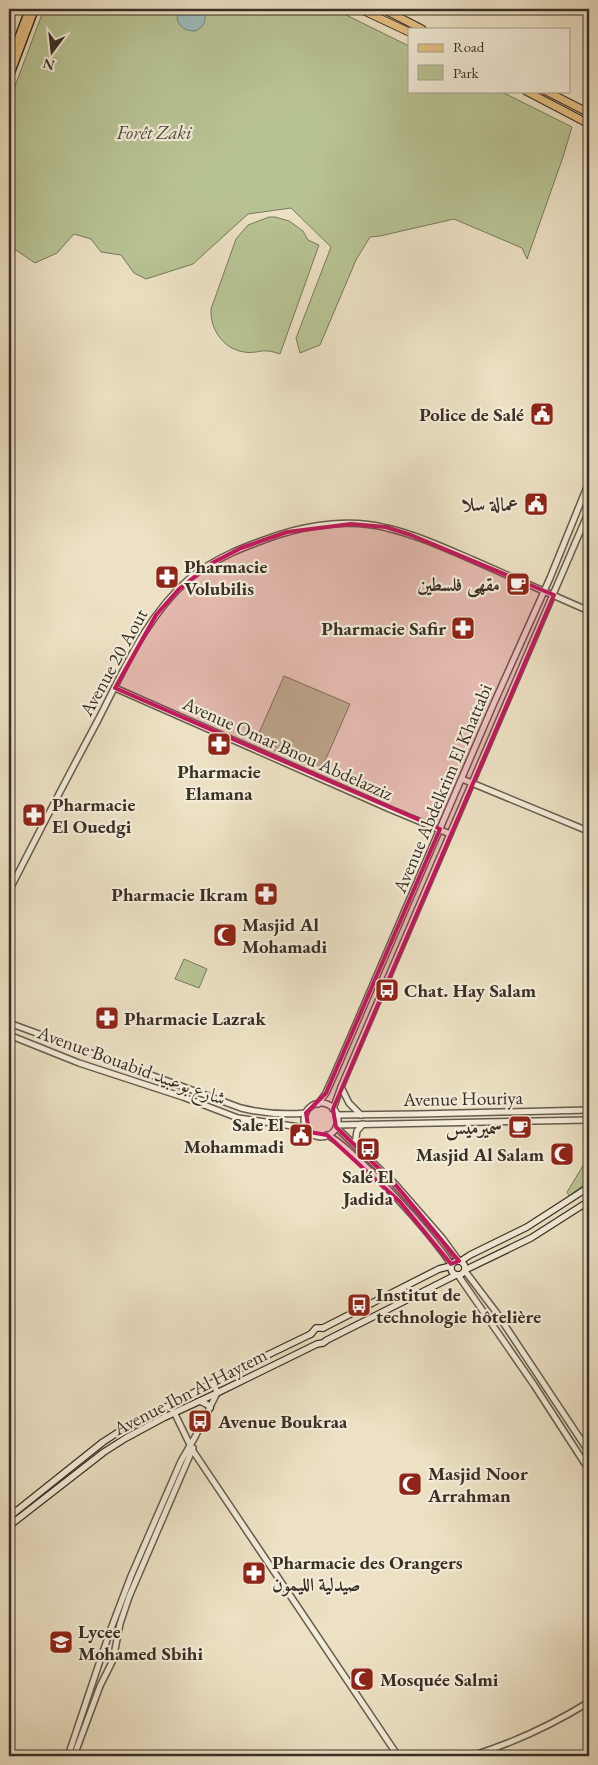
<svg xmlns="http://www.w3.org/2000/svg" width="598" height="1765" viewBox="0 0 598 1765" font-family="'EB Garamond',Amiri,serif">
  <rect width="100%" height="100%" fill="#ece1c4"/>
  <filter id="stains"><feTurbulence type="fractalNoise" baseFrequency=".004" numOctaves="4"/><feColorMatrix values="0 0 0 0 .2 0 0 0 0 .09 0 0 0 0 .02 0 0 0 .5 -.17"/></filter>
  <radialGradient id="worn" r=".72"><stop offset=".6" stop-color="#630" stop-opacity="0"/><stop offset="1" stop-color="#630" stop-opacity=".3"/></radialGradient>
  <!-- green -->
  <g fill="#b8c394" stroke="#78795c">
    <polygon points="44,9 334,9 409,46 409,91 500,91 572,127 563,157 527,259 522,248 454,219 380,236 370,237 356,260 320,345 300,353 296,338 331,247 291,208 248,214 193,264 146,279 134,273 121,255 101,252 91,239 74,234 57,253 35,263 16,250 9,258 9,102"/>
    <path d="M 269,217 L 275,217 L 289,221 L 303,231 L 308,240 L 319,245 L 280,354 C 276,353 272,351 268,351 C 261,350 253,354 244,352 C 223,349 210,329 211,309 L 236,239 L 248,225 Z"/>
    <polygon points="284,676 350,704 321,770 255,742"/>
    <polygon points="184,959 207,969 199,988 175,979"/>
    <polygon points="589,1156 589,1181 569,1196 567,1192"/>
  </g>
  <!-- water -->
  <path fill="#9cbbbc" stroke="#748380" d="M 181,9 L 204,9 C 207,19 205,27 195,31 C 185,31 179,27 177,18 Z"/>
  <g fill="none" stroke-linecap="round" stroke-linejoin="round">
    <!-- tertiary casing -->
    <g stroke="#655c4d" stroke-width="8">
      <g id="tertiary">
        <polyline points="115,688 392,810 450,834"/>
        <polyline points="462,779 588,831 589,834"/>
        <path d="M 9,891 C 38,834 67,778 97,722 C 123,672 146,616 189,579 C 216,557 246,546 278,535 C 312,524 352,519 387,528 C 417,535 445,548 473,560 C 512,577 550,594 589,611"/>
        <path d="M 9,1023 L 241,1108 C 261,1113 285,1115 306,1113"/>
        <polyline points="9,1035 79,1063 183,1097 238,1118 306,1128"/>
        <polyline points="341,1087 349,1103 361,1115"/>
        <circle cx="321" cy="1120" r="17"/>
        <polyline points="318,1104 326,1093 335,1073 494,703 550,578 589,482"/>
        <polyline points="333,1109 341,1087 589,511"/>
        <polyline points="336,1115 418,1114 589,1110"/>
        <polyline points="337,1125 589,1120"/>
        <polyline points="336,1127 395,1184 443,1239 459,1261"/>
        <path d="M 327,1135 C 340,1141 349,1152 360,1161 C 393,1193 425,1227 451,1264"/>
        <polyline points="355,1144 357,1131 363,1124"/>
        <polyline points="465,1271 496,1312 589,1452"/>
        <polyline points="458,1275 534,1385 589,1470"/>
        <polyline points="174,1412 193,1451 398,1756"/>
        <polyline points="68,1756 109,1634 131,1576 181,1461 195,1437 217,1393 214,1383"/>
        <polyline points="74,1756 100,1686 113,1660 120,1624 129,1597 193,1448"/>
        <path d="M 471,1756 C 513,1743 552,1725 589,1702"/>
      </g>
    </g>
    <!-- secondary casing -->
    <g stroke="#382f25" stroke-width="8">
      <g id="secondary">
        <circle cx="458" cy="1268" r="7"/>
        <polyline points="461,1261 470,1255 527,1227 589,1187"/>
        <polyline points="465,1270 531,1238 589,1201"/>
        <polyline points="323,1328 439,1269 451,1266"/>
        <polyline points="311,1334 316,1328 323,1328"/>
        <polyline points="200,1401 208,1405 210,1408"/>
        <polyline points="9,1517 103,1442 120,1431 249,1364 311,1334"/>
        <polyline points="9,1526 104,1452 126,1438 163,1418 217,1393 317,1344 323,1343 327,1340 456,1275"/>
      </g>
    </g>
    <!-- primary casing -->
    <g stroke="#382f25" stroke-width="9">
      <g id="primary">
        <polyline points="9,62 29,9"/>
        <polyline points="9,78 35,9"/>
      </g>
    </g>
    <!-- trunk casing -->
    <g stroke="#382f25" stroke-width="9">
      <g id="trunk">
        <polyline points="360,9 409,32"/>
        <polyline points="383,9 422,29"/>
        <polyline points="526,91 589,124"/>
        <polyline points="546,91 589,113"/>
      </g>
    </g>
    <!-- tertiary -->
    <use href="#tertiary" stroke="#f3ecd9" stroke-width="5"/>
    <!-- secondary -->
    <use href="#secondary" stroke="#f3ecd9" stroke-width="5.5"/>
    <!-- primary -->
    <use href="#primary" stroke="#e6c082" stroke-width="6"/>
    <!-- trunk -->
    <use href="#trunk" stroke="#e6c082" stroke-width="7"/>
  </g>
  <!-- marked area -->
  <path fill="#c2185b" fill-opacity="0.2" stroke="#c2185b" stroke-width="4" stroke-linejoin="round" d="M 351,524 L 386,527 L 411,535 L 554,595 L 333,1109 L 336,1127 L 395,1184 L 459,1261 L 451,1264 L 400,1202 L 327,1135 L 309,1132 L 306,1113 L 326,1093 L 440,829 L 115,688 L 156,615 L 179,589 L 212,563 L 241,548 L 287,532 Z"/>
  <!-- icons -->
  <defs>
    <g id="civic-square" transform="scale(1.25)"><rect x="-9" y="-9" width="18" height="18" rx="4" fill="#8f2418" stroke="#f3ecd9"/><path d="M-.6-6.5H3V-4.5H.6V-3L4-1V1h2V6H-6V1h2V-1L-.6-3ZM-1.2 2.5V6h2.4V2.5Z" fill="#fff"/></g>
    <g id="pharmacy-square" transform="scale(1.25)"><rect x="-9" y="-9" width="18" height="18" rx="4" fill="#8f2418" stroke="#f3ecd9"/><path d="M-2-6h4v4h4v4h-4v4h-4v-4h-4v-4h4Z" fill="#fff"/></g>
    <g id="cafe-square" transform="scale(1.25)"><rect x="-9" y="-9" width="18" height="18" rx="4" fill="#8f2418" stroke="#f3ecd9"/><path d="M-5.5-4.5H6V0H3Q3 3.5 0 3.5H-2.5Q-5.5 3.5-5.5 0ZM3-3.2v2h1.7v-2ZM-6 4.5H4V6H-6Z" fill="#fff"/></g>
    <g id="mosque-square" transform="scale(1.25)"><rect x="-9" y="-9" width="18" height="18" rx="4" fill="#8f2418" stroke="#f3ecd9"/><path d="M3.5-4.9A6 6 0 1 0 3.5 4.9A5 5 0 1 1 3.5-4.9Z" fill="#fff"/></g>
    <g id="bus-square" transform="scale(1.25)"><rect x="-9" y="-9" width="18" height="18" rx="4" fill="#8f2418" stroke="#f3ecd9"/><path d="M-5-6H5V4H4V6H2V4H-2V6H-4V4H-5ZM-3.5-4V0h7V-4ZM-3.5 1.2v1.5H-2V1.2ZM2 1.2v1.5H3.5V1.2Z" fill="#fff"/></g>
    <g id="school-square" transform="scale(1.25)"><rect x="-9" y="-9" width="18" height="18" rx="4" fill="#8f2418" stroke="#f3ecd9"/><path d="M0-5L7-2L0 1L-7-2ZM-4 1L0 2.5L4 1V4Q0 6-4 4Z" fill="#fff"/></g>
  </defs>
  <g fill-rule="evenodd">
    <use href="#civic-square" x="542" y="414"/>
    <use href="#civic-square" x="536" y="504"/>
    <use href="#pharmacy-square" x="167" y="577"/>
    <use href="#cafe-square" x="518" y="584"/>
    <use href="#pharmacy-square" x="463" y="628"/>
    <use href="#pharmacy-square" x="219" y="744"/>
    <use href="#pharmacy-square" x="34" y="815"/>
    <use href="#pharmacy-square" x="266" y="894"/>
    <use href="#mosque-square" x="225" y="935"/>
    <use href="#bus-square" x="387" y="990"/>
    <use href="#pharmacy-square" x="107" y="1018"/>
    <use href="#cafe-square" x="520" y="1127"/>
    <use href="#civic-square" x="301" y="1135"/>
    <use href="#bus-square" x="368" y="1149"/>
    <use href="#mosque-square" x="562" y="1154"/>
    <use href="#bus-square" x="359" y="1305"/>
    <use href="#bus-square" x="200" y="1421"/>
    <use href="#mosque-square" x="410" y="1484"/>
    <use href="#pharmacy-square" x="254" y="1573"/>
    <use href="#school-square" x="61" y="1642"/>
    <use href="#mosque-square" x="362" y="1679"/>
  </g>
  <g text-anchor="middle" stroke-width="4.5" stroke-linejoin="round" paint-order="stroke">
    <!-- park labels -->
    <g font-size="19" font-style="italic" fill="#524d3b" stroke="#f3ecd9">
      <text x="154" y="139">Forêt Zaki</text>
    </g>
    <!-- poi labels -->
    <g font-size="19" font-weight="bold" fill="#382f25" stroke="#f3ecd9" text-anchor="start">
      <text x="524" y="421" text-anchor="end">Police de Salé</text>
      <text x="518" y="511" text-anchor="end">عمالة سلا</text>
      <text x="184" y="573">Pharmacie<tspan x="184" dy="22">Volubilis</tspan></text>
      <text x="500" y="591" text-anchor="end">مقهى فلسطين</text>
      <text x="446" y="635" text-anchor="end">Pharmacie Safir</text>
      <text x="219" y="778" text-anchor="middle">Pharmacie<tspan x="219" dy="22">Elamana</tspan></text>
      <text x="52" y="811">Pharmacie<tspan x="52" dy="22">El Ouedgi</tspan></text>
      <text x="248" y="901" text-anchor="end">Pharmacie Ikram</text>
      <text x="242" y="931">Masjid Al<tspan x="242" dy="22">Mohamadi</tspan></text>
      <text x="404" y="997">Chat. Hay Salam</text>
      <text x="124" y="1025">Pharmacie Lazrak</text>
      <text x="284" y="1131" text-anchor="end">Sale El<tspan x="284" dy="22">Mohammadi</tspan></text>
      <text x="502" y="1134" text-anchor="end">سميرميس</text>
      <text x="544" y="1161" text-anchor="end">Masjid Al Salam</text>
      <text x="368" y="1183" text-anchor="middle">Salé El<tspan x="368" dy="22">Jadida</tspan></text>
      <text x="376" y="1301">Institut de<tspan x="376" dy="22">technologie hôtelière</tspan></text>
      <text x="218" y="1428">Avenue Boukraa</text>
      <text x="428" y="1480">Masjid Noor<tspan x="428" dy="22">Arrahman</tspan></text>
      <text x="272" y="1569">Pharmacie des Orangers<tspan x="272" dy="22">صيدلية الليمون</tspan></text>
      <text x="78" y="1638">Lycee<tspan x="78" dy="22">Mohamed Sbihi</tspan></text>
      <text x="380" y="1686">Mosquée Salmi</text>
    </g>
    <!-- street labels -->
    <g font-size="19" fill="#382f25" stroke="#f3ecd9">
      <text transform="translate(113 662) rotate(-61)" y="7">Avenue 20 Aout</text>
      <text transform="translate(288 748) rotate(24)" y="7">Avenue Omar Bnou Abdelazziz</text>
      <text transform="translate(442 788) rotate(-67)" y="7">Avenue Abdelkrim El Khattabi</text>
      <text transform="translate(132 1065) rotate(20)" y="7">Avenue Bouabid شارع بوعبيد</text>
      <text transform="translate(463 1098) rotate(-1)" y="7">Avenue Houriya</text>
      <text transform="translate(190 1391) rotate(-27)" y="7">Avenue Ibn Al Haytem</text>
    </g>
  </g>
  <!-- margin -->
  <rect width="598" height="1765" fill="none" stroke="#ece1c4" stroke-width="30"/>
  <rect x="10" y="10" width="578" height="1745" fill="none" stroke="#382f25" stroke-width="2.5"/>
  <rect x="15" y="15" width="568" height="1735" fill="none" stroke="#382f25"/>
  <!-- legend -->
  <rect x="408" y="28" width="162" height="65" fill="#f3ecd9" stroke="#a8a091"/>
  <rect x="418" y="44" width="25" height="8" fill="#e6c082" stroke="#a8a091"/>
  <text x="453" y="52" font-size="15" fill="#382f25">Road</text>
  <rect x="418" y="65" width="25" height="15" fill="#b8c394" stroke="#a8a091"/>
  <text x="453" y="78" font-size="15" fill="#382f25">Park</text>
  <!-- north arrow -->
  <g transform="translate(52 52) rotate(195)" stroke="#f3ecd9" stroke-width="4" paint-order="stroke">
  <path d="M0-4L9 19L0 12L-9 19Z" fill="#382f25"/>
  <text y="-8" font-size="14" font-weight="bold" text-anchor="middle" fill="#382f25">N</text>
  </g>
  <rect width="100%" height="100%" filter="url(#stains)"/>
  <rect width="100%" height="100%" fill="url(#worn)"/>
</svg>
